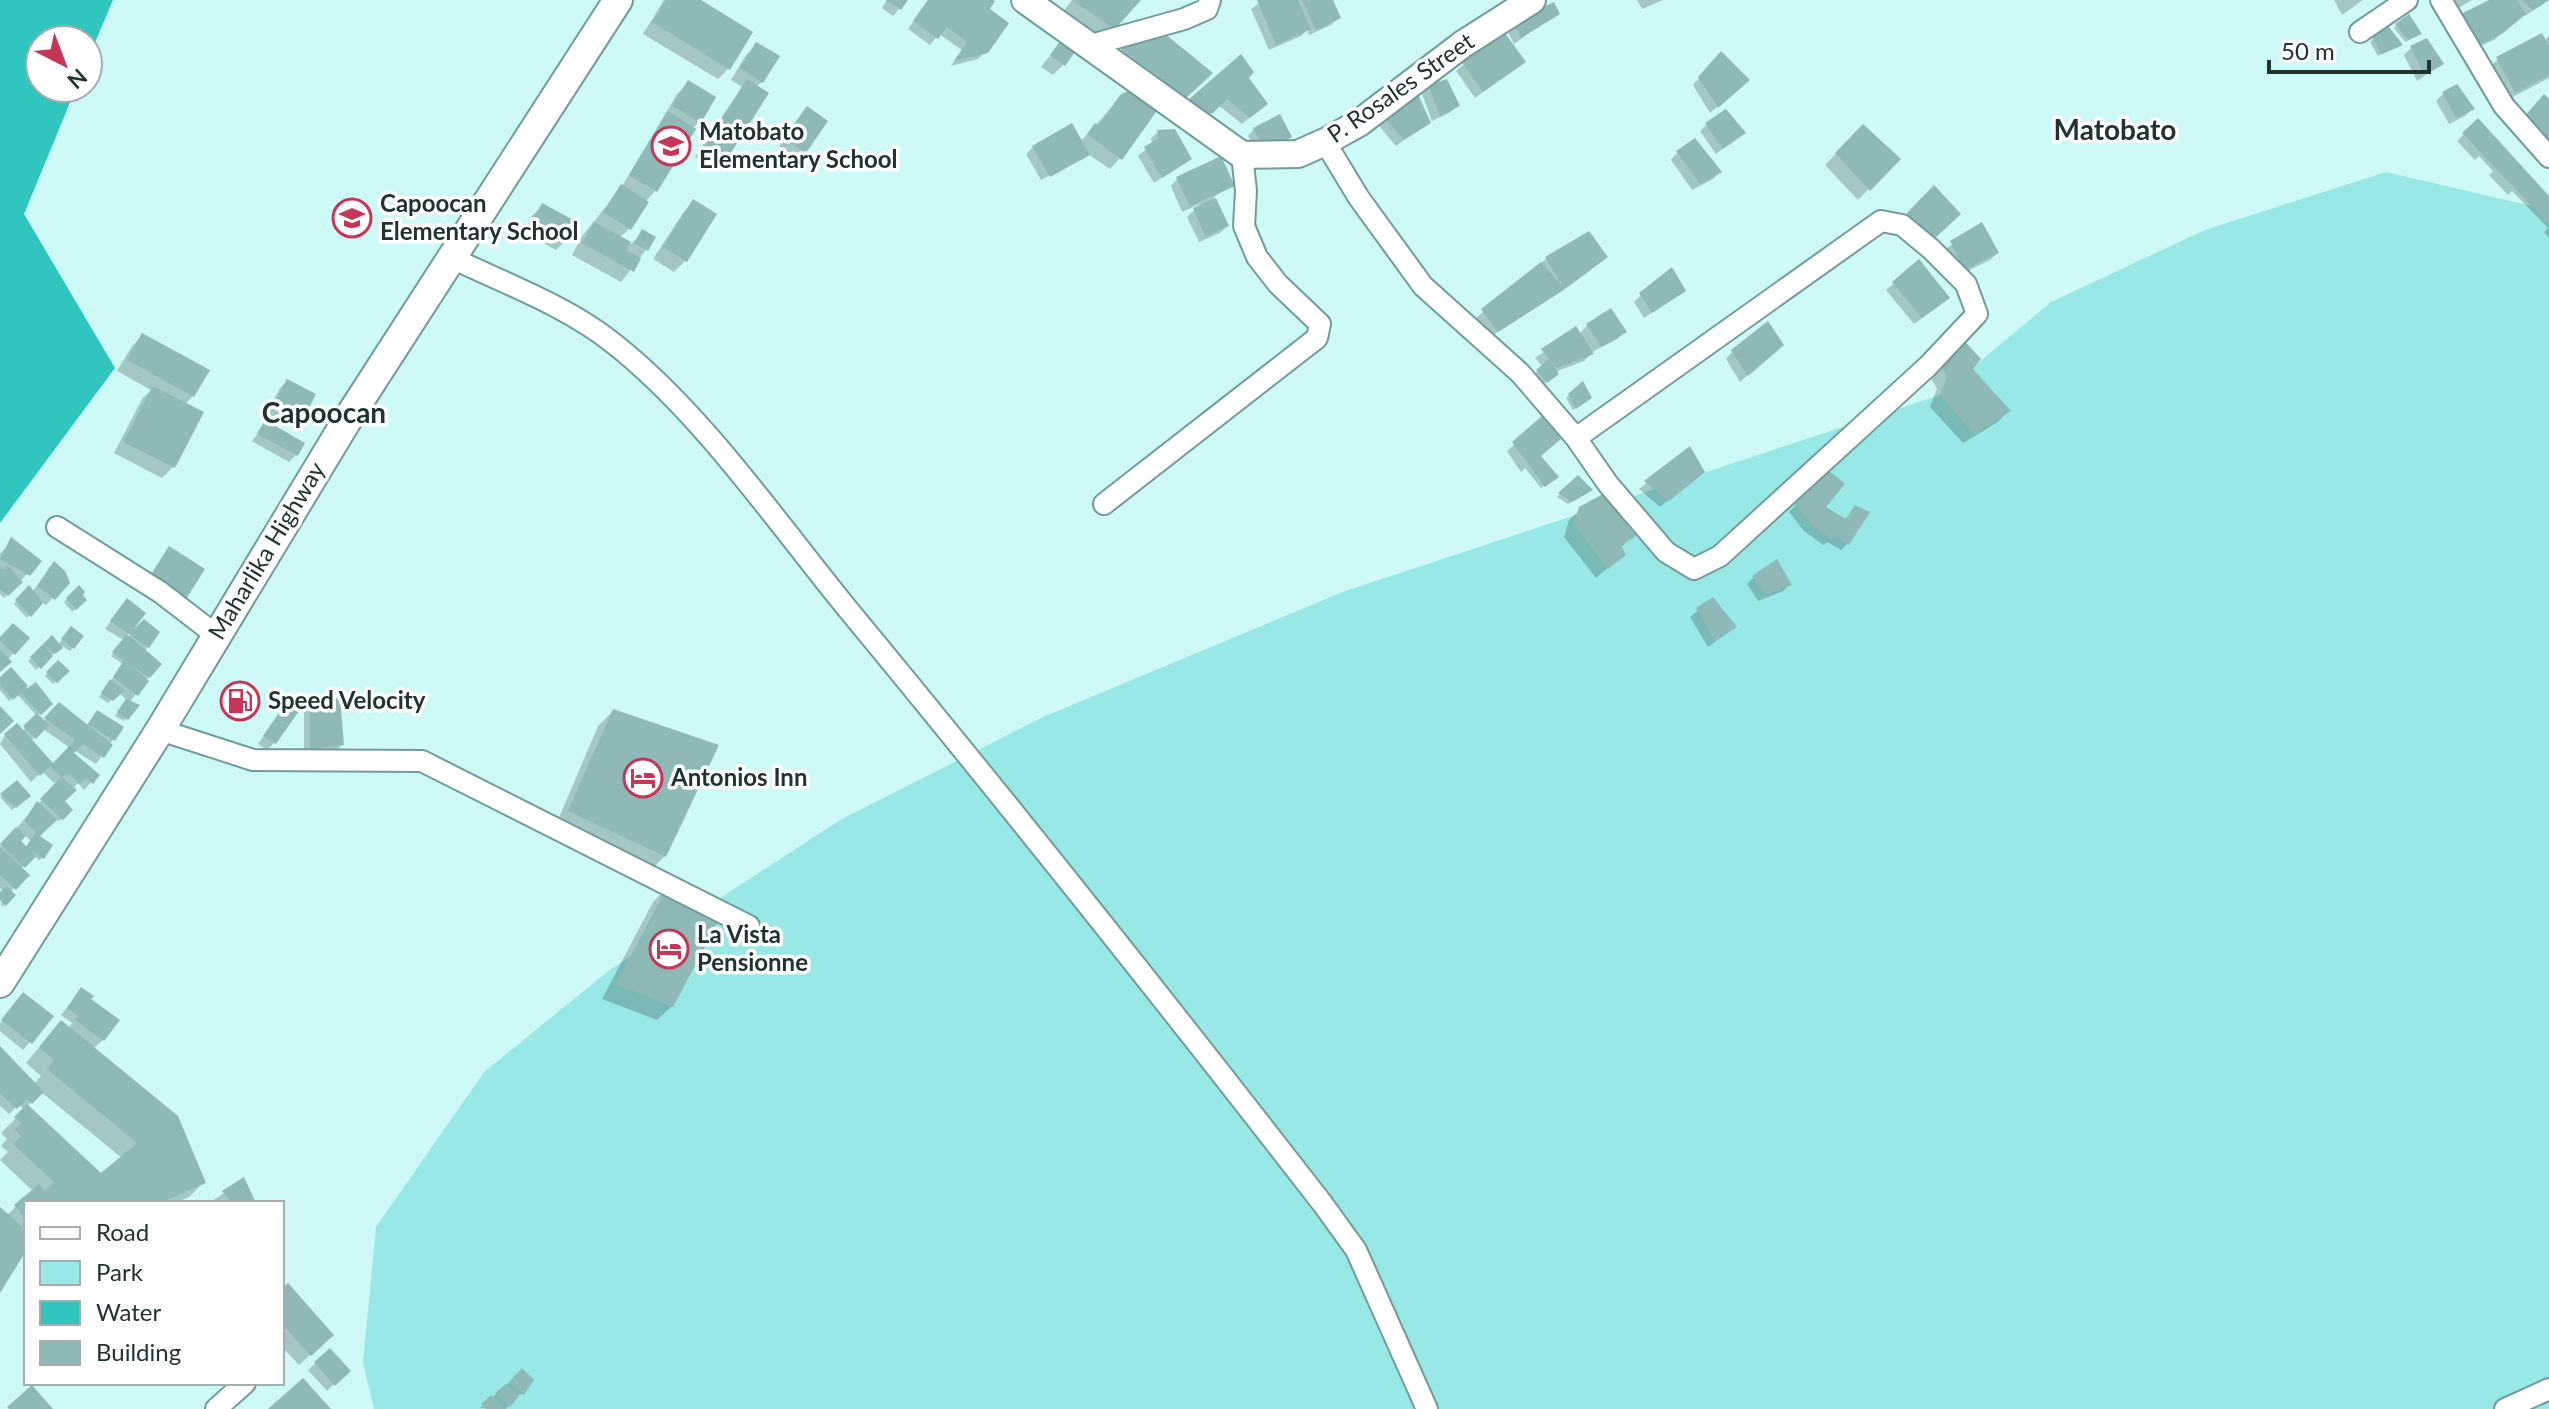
<svg xmlns="http://www.w3.org/2000/svg" width="2549" height="1409" viewBox="0 0 2549 1409" font-family="Lato,sans-serif">
  <rect width="100%" height="100%" fill="#cdf9f7"/>
  <!-- green -->
  <polygon fill="#98e9e5" points="2386,172 2532,206 2549,217 2549,1409 374,1409 363,1362 376,1227 484,1072 611,969 840,820 1043,717 1345,591 1940,395 2051,302 2205,230"/>
  <!-- water -->
  <polygon fill="#31c5c0" points="0,0 113,0 88,59 88,40 40,40 40,88 76,88 24,214 115,368 0,523"/>
  <!-- shadow -->
  <g fill="#0003" fill-rule="evenodd">
    <polygon points="664,0 697,0 729,68 718,79 643,34"/>
    <polygon points="887,0 906,0 893,16 882,8"/>
    <polygon points="928,0 989,0 987,9 986,51 978,59 951,66 962,50 939,34 930,45 908,29"/>
    <polygon points="1072,0 1138,0 1103,39 1063,12"/>
    <polygon points="1263,0 1330,0 1338,18 1331,25 1309,35 1307,30 1301,36 1269,50 1251,9"/>
    <polygon points="1637,0 1663,0 1642,9"/>
    <polygon points="2334,0 2363,0 2342,15"/>
    <polygon points="2436,0 2472,0 2445,16"/>
    <polygon points="2494,0 2549,0 2525,16 2523,14 2494,40 2469,51"/>
    <polygon points="1557,13 1514,44 1507,30 1514,23"/>
    <polygon points="2397,25 2417,36 2405,42 2394,28"/>
    <polygon points="1501,32 1523,62 1475,98 1456,71"/>
    <polygon points="2549,36 2549,78 2503,102 2487,70 2498,59 2544,41"/>
    <polygon points="1164,37 1200,84 1173,108 1111,60 1122,50"/>
    <polygon points="2373,39 2401,45 2378,56 2370,42"/>
    <polygon points="2426,41 2441,64 2417,81 2404,55 2411,48"/>
    <polygon points="1061,42 1064,64 1053,75 1041,67"/>
    <polygon points="757,44 762,82 756,87 766,93 725,158 714,169 695,157 742,87 731,80 746,55"/>
    <polygon points="1241,57 1258,110 1242,124 1218,105 1203,120 1189,101"/>
    <polygon points="1715,60 1741,87 1710,113 1693,85"/>
    <polygon points="688,83 699,122 692,129 655,191 645,202 629,229 619,238 631,244 643,232 646,250 621,282 572,255 583,235 621,188 677,94"/>
    <polygon points="1429,87 1458,105 1451,112 1432,121 1422,94"/>
    <polygon points="2443,94 2472,109 2465,116 2449,124 2436,101"/>
    <polygon points="1416,96 1428,122 1396,146 1379,126"/>
    <polygon points="1121,97 1120,158 1110,169 1088,154 1082,160 1082,157 1041,180 1026,154 1033,147 1080,142"/>
    <polygon points="807,108 804,151 797,158 779,146"/>
    <polygon points="2478,121 2549,198 2549,238 2544,232 2548,228 2512,191 2508,195 2489,175 2493,171 2479,156 2475,160 2457,141"/>
    <polygon points="1707,124 1743,133 1716,154 1700,131"/>
    <polygon points="1863,126 1898,159 1858,200 1825,165"/>
    <polygon points="1254,129 1290,137 1283,144 1259,156 1248,136"/>
    <polygon points="1158,132 1190,159 1154,183 1138,156 1152,144 1151,138"/>
    <polygon points="1677,153 1720,172 1713,179 1692,190 1671,160"/>
    <polygon points="1177,179 1232,185 1214,197 1227,226 1220,233 1199,242 1187,217 1200,204 1182,212 1171,186"/>
    <polygon points="694,202 685,261 674,272 653,259 683,213"/>
    <polygon points="543,205 567,239 556,250 523,232 532,216"/>
    <polygon points="1981,225 1997,253 1990,260 1957,276 1944,250"/>
    <polygon points="1589,234 1606,257 1556,295 1490,337 1476,318 1546,259"/>
    <polygon points="1919,262 1940,305 1914,324 1886,290"/>
    <polygon points="1684,291 1644,318 1634,302 1641,295"/>
    <polygon points="1588,325 1624,332 1617,339 1594,351 1584,361 1555,372 1554,377 1543,384 1534,374 1543,367 1535,358 1575,329 1579,334"/>
    <polygon points="143,335 193,396 185,404 173,467 162,478 114,453 142,399 151,390 117,371 132,346"/>
    <polygon points="1948,347 2008,411 1998,422 1963,443 1930,407 1937,389 1931,378"/>
    <polygon points="1774,351 1740,382 1726,359 1732,352"/>
    <polygon points="287,381 314,395 300,421 293,428 266,414 280,388"/>
    <polygon points="1582,384 1587,400 1573,410 1566,398"/>
    <polygon points="1542,419 1539,457 1553,480 1541,488 1525,468 1521,472 1507,451"/>
    <polygon points="266,423 296,455 289,462 252,441"/>
    <polygon points="1690,449 1695,479 1660,507 1639,489"/>
    <polygon points="1828,473 1823,508 1844,521 1856,507 1848,543 1841,550 1827,542 1823,545 1804,531 1789,512"/>
    <polygon points="1578,477 1587,493 1568,504 1557,497"/>
    <polygon points="1581,509 1633,536 1620,548 1624,554 1596,578 1564,537 1569,520"/>
    <polygon points="12,540 39,562 4,598 0,594 0,554"/>
    <polygon points="54,564 68,583 46,605 42,602 27,618 14,604 29,588 32,592"/>
    <polygon points="1753,578 1790,584 1783,591 1758,601 1747,584"/>
    <polygon points="79,588 84,600 72,612 64,602"/>
    <polygon points="1712,599 1735,627 1708,647 1690,617"/>
    <polygon points="121,607 143,614 124,638 126,640 144,622 148,647 144,651 159,664 129,703 127,718 124,721 115,716 127,700 119,693 108,703 99,697 123,664 111,656 124,640 105,629"/>
    <polygon points="68,631 81,637 70,651 62,646 36,670 28,661 52,638 58,645"/>
    <polygon points="27,638 7,660 0,670 0,640"/>
    <polygon points="58,663 67,671 53,684 45,676"/>
    <path d="M 11,670 L 29,690 L 51,703 L 37,716 L 43,722 L 59,705 L 86,726 L 97,712 L 121,728 L 96,764 L 74,750 L 71,753 L 98,775 L 84,790 L 78,783 L 62,801 L 70,810 L 59,821 L 56,819 L 37,836 L 42,858 L 39,860 L 34,856 L 21,869 L 27,875 L 10,892 L 14,895 L 2,907 L 0,895 L 3,891 L 0,888 L 0,846 L 60,780 L 54,783 L 42,771 L 31,782 L 0,744 L 5,735 L 22,731 L 37,716 L 17,694 L 9,701 L 0,690 L 0,679 ZM 43,729 L 70,748 L 53,766 L 31,741 ZM 24,834 L 31,841 L 26,849 L 18,841 Z"/>
    <polygon points="311,704 342,745 335,752 304,755 304,711"/>
    <polygon points="282,709 274,743 267,750 258,744"/>
    <polygon points="613,711 665,856 650,871 555,827 598,726"/>
    <polygon points="17,783 28,796 12,810 0,797"/>
    <polygon points="668,887 672,1006 657,1020 602,999 653,902"/>
    <path d="M 82,989 L 89,1000 L 103,1040 L 93,1049 L 204,1182 L 189,1197 L 175,1203 L 26,1203 L 26,1249 L 0,1289 L 0,1210 L 7,1215 L 33,1191 L 0,1160 L 8,1152 L 1,1146 L 7,1139 L 1,1133 L 24,1110 L 19,1104 L 9,1114 L 0,1106 L 0,1049 L 34,1084 L 41,1076 L 26,1063 L 47,1038 L 68,1029 L 72,1023 L 61,1015 ZM 41,1092 L 122,1158 L 101,1176 L 27,1106 Z"/>
    <polygon points="17,1002 51,1017 23,1050 0,1031 0,1023"/>
    <polygon points="243,1180 252,1201 250,1203 209,1203"/>
    <polygon points="282,1291 321,1345 299,1365 282,1347"/>
    <polygon points="330,1350 348,1371 327,1391 308,1370"/>
    <polygon points="522,1371 531,1380 522,1394 518,1395 506,1409 480,1408"/>
  </g>
  <!-- building -->
  <g fill="#8eb9b7">
    <polygon points="666,0 701,0 753,32 730,70 652,22"/>
    <polygon points="886,0 908,0 901,10"/>
    <polygon points="928,0 993,0 995,1 990,9 1009,23 988,53 954,61 967,42 947,27 938,39 913,21"/>
    <polygon points="1072,0 1141,0 1115,29"/>
    <polygon points="1257,0 1298,0 1311,29 1276,45"/>
    <polygon points="1302,0 1333,0 1341,18 1316,30"/>
    <polygon points="2489,0 2517,0 2526,14 2503,33 2477,46 2455,17"/>
    <polygon points="2521,0 2549,0 2533,10"/>
    <polygon points="1554,2 1560,14 1521,38 1513,21"/>
    <polygon points="2409,14 2422,34 2408,40 2395,24"/>
    <polygon points="2389,27 2403,45 2382,54 2372,37"/>
    <polygon points="1502,29 1526,62 1483,92 1462,62"/>
    <polygon points="2542,33 2549,46 2549,75 2515,93 2496,57"/>
    <polygon points="1165,34 1213,73 1186,98 1120,48"/>
    <polygon points="2427,38 2444,64 2425,75 2410,46"/>
    <polygon points="1061,40 1075,52 1065,66 1050,55"/>
    <polygon points="756,42 780,56 763,83 740,68"/>
    <polygon points="1721,51 1750,80 1718,108 1698,77"/>
    <polygon points="1241,54 1254,72 1249,78 1268,104 1250,118 1227,99 1212,114 1188,100"/>
    <polygon points="747,79 769,93 727,159 705,145"/>
    <polygon points="1447,79 1460,106 1440,116 1428,85"/>
    <polygon points="688,80 716,97 701,123 672,106"/>
    <polygon points="2457,84 2475,109 2456,118 2442,92"/>
    <polygon points="1136,87 1161,105 1122,160 1087,134 1095,123 1099,125 1120,95"/>
    <polygon points="1417,92 1431,123 1404,140 1385,118"/>
    <polygon points="2544,94 2549,99 2549,145 2523,118"/>
    <polygon points="807,106 828,121 806,153 784,138"/>
    <polygon points="1726,109 1746,133 1723,149 1705,123"/>
    <polygon points="668,111 696,129 657,192 629,175"/>
    <polygon points="1280,114 1292,137 1266,151 1253,128"/>
    <polygon points="2478,118 2549,196 2549,224 2462,133"/>
    <polygon points="1072,123 1090,155 1050,177 1032,146"/>
    <polygon points="1863,124 1901,159 1870,191 1835,153"/>
    <polygon points="1175,129 1192,159 1162,178 1144,147 1159,138 1157,130"/>
    <polygon points="1695,138 1722,172 1700,184 1676,151"/>
    <polygon points="1221,156 1235,186 1190,206 1176,177"/>
    <polygon points="621,184 649,202 631,230 603,212"/>
    <polygon points="1934,185 1961,214 1933,240 1904,216"/>
    <polygon points="1216,198 1229,226 1206,237 1193,208"/>
    <polygon points="693,199 717,214 687,262 663,247"/>
    <polygon points="542,203 579,223 569,241 533,220"/>
    <polygon points="594,222 631,242 626,250 641,258 634,272 582,243"/>
    <polygon points="1982,222 1999,253 1964,270 1950,241"/>
    <polygon points="642,229 656,237 648,251 634,243"/>
    <polygon points="1589,231 1608,257 1565,289 1545,257"/>
    <polygon points="1919,259 1950,298 1922,318 1892,282"/>
    <polygon points="1541,262 1565,289 1498,332 1481,309"/>
    <polygon points="1672,267 1686,291 1652,313 1639,293"/>
    <polygon points="1611,308 1627,332 1602,347 1586,324"/>
    <polygon points="1768,321 1784,345 1748,376 1731,350"/>
    <polygon points="1576,326 1594,354 1557,368 1549,359 1559,374 1547,383 1536,370 1549,359 1541,349"/>
    <polygon points="142,333 210,370 194,397 127,360"/>
    <polygon points="1958,334 1981,359 1973,369 2011,411 1974,434 1940,395 1947,377 1941,365"/>
    <polygon points="287,379 316,394 302,422 272,407"/>
    <polygon points="1583,381 1592,398 1576,409 1568,394"/>
    <polygon points="153,386 204,412 175,468 123,442"/>
    <polygon points="1542,416 1561,439 1541,456 1559,477 1545,487 1512,442"/>
    <polygon points="265,420 305,443 298,456 257,434"/>
    <polygon points="1690,446 1705,472 1669,501 1644,481"/>
    <polygon points="1828,470 1845,484 1826,507 1846,519 1855,505 1870,512 1849,545 1836,536 1841,528 1832,540 1811,524 1795,504"/>
    <polygon points="1578,475 1593,490 1572,502 1558,493"/>
    <polygon points="1603,494 1636,536 1621,545 1626,555 1608,569 1574,525 1579,507"/>
    <polygon points="11,537 42,561 30,576 0,559"/>
    <polygon points="169,546 205,569 186,599 150,576"/>
    <polygon points="1777,559 1792,585 1766,595 1752,576"/>
    <polygon points="54,561 65,571 70,583 55,600 37,586"/>
    <polygon points="8,566 23,582 8,596 0,589 0,567 3,570"/>
    <polygon points="29,585 43,603 31,617 15,600"/>
    <polygon points="79,585 85,592 83,595 87,600 76,610 66,598"/>
    <polygon points="1713,597 1737,627 1715,641 1696,608"/>
    <polygon points="127,598 146,613 133,630 144,619 160,632 149,648 110,621"/>
    <polygon points="13,623 30,638 15,655 0,641 0,637"/>
    <polygon points="71,626 84,636 74,649 61,639"/>
    <polygon points="127,634 162,664 150,678 129,664 149,681 138,696 113,677 124,660 112,652"/>
    <polygon points="52,635 63,648 55,654 43,644 53,656 41,669 30,657"/>
    <polygon points="0,649 12,662 0,672"/>
    <polygon points="58,660 70,671 57,683 46,672"/>
    <polygon points="11,667 28,686 21,693 36,682 53,704 41,715 21,693 13,700 0,684 0,677"/>
    <polygon points="110,679 125,690 113,701 101,693"/>
    <polygon points="308,698 276,744 263,736 288,700"/>
    <polygon points="340,698 344,745 310,749 310,702"/>
    <polygon points="126,699 140,705 128,720 117,712"/>
    <polygon points="59,702 113,745 104,758 83,744 74,753 100,775 93,784 86,778 79,784 70,774 61,777 50,766 40,776 4,734 17,723 53,763 75,740 44,718"/>
    <polygon points="0,706 14,721 0,734"/>
    <polygon points="613,709 719,745 666,857 568,811"/>
    <polygon points="97,710 124,727 115,741 88,724"/>
    <polygon points="37,713 49,725 36,739 23,726"/>
    <polygon points="61,777 77,790 65,801 73,810 63,820 40,799"/>
    <polygon points="17,780 31,796 16,808 0,794"/>
    <polygon points="37,801 57,820 40,836 53,845 44,859 26,847 36,832 24,821"/>
    <polygon points="16,827 26,836 21,841 36,856 25,868 0,844"/>
    <polygon points="0,847 30,875 16,890 0,875"/>
    <polygon points="668,885 723,913 673,1007 616,984"/>
    <polygon points="6,886 16,895 6,906 0,900 0,892"/>
    <polygon points="81,987 94,996 91,999 120,1020 104,1041 75,1020 78,1016 67,1008"/>
    <polygon points="23,992 54,1016 32,1044 1,1020"/>
    <polygon points="61,1020 178,1116 206,1183 159,1203 26,1203 26,1219 14,1205 39,1184 45,1191 54,1182 13,1144 21,1136 14,1130 21,1123 14,1117 27,1104 101,1173 137,1143 47,1069 54,1060 39,1047"/>
    <polygon points="0,1046 44,1092 32,1104 27,1099 17,1109 0,1093"/>
    <polygon points="244,1177 255,1201 232,1203 222,1191"/>
    <polygon points="0,1207 26,1230 26,1251 0,1293"/>
    <polygon points="288,1283 334,1335 311,1356 282,1324 282,1288"/>
    <polygon points="330,1348 351,1371 335,1386 314,1362"/>
    <polygon points="522,1368 534,1380 524,1395 509,1382"/>
    <polygon points="303,1378 331,1409 268,1409"/>
    <polygon points="506,1384 519,1396 510,1407 495,1393"/>
    <polygon points="32,1385 53,1409 9,1409 7,1407"/>
    <polygon points="491,1395 505,1409 486,1409 481,1404"/>
  </g>
  <g fill="none" stroke-linecap="round" stroke-linejoin="round">
    <!-- minor casing -->
    <g stroke="#729b99" stroke-width="24">
      <g id="minor">
        <polyline points="2441,0 2504,106 2549,157"/>
        <polyline points="2360,32 2407,0"/>
        <polyline points="1091,45 1184,19 1207,9 1210,0"/>
        <polyline points="1325,142 1359,198 1423,286 1520,373 1576,438 1608,484 1666,552 1694,569 1720,556 1928,366 1977,314 1966,284 1931,249 1902,225 1881,221 1576,438"/>
        <path d="M 452,258 C 506,284 567,306 613,343 C 701,412 775,520 846,607 C 1008,803 1166,1002 1322,1203 L 1356,1250 L 1427,1409"/>
        <polyline points="1104,504 1317,338 1320,324 1278,284 1257,257 1244,226 1246,191 1242,155"/>
        <polyline points="57,527 160,592 216,635"/>
        <polyline points="160,730 253,760 422,761 749,926"/>
        <polyline points="216,1409 245,1383"/>
        <polyline points="2505,1409 2549,1389"/>
      </g>
    </g>
    <!-- tertiary casing -->
    <g stroke="#729b99" stroke-width="30">
      <polyline id="tertiary" points="1025,0 1242,155 1298,154 1325,142 1359,123 1463,44 1532,0"/>
    </g>
    <!-- secondary casing -->
    <g stroke="#729b99" stroke-width="32">
      <polyline id="secondary" points="0,983 160,730 349,417 618,0"/>
    </g>
    <!-- minor -->
    <use href="#minor" stroke="#fff" stroke-width="20"/>
    <!-- tertiary -->
    <use href="#tertiary" stroke="#fff" stroke-width="26"/>
    <!-- secondary -->
    <use href="#secondary" stroke="#fff" stroke-width="28"/>
  </g>
  <!-- icons -->
  <defs>
    <g id="school-ring" transform="scale(2)"><circle r="9.5" fill="#fff" stroke="#c53657" stroke-width="1.5"/><path d="M0-5L7-2L0 1L-7-2ZM-4 1L0 2.5L4 1V4Q0 6-4 4Z" fill="#c53657"/></g>
    <g id="fuel-ring" transform="scale(2)"><circle r="9.5" fill="#fff" stroke="#c53657" stroke-width="1.5"/><path d="M-5.5-6h7V0h2V4h1.3V-2.5L3-4.5l.8-.8L6-3V5H2.5V1h-1V6h-7ZM-4.2-4.7v3.2H.2V-4.7Z" fill="#c53657"/></g>
    <g id="hotel-ring" transform="scale(2)"><circle r="9.5" fill="#fff" stroke="#c53657" stroke-width="1.5"/><path d="M-6-4.5h1.5V1H6V5H4.5V3h-9V5H-6ZM-4 0a1.8 1.8 0 1 1 3.6 0ZM.5 0V-2.5h3Q6-2.5 6 0Z" fill="#c53657"/></g>
  </defs>
  <g fill-rule="evenodd">
    <use href="#school-ring" x="671" y="146"/>
    <use href="#school-ring" x="352" y="218"/>
    <use href="#fuel-ring" x="240" y="701"/>
    <use href="#hotel-ring" x="643" y="778"/>
    <use href="#hotel-ring" x="669" y="949"/>
  </g>
  <g text-anchor="middle" stroke-width="7" stroke-linejoin="round" paint-order="stroke">
    <!-- street labels -->
    <g font-size="24" fill="#213232" stroke="#fff">
      <text transform="translate(1401 88) rotate(-35)" y="8">P. Rosales Street</text>
      <text transform="translate(267 551) rotate(-59)" y="8">Maharlika Highway</text>
    </g>
    <!-- poi labels -->
    <g font-size="24" font-weight="bold" fill="#213232" stroke="#fff" text-anchor="start">
      <text x="699" y="140">Matobato<tspan x="699" dy="28">Elementary School</tspan></text>
      <text x="380" y="212">Capoocan<tspan x="380" dy="28">Elementary School</tspan></text>
      <text x="268" y="709">Speed Velocity</text>
      <text x="671" y="786">Antonios Inn</text>
      <text x="697" y="943">La Vista<tspan x="697" dy="28">Pensionne</tspan></text>
    </g>
    <!-- quarter labels -->
    <g font-size="28" font-weight="bold" fill="#213232" stroke="#fff">
      <text x="2115" y="140">Matobato</text>
      <text x="324" y="423">Capoocan</text>
    </g>
  </g>
  <!-- legend -->
  <rect x="24" y="1201" width="260" height="184" fill="#ffffff" stroke="#a6adad" stroke-width="2"/>
  <rect x="40" y="1227" width="40" height="12" fill="#ffffff" stroke="#a6adad" stroke-width="2"/>
  <text x="96" y="1241" font-size="24" fill="#213232">Road</text>
  <rect x="40" y="1261" width="40" height="24" fill="#98e9e5" stroke="#a6adad" stroke-width="2"/>
  <text x="96" y="1281" font-size="24" fill="#213232">Park</text>
  <rect x="40" y="1301" width="40" height="24" fill="#31c5c0" stroke="#a6adad" stroke-width="2"/>
  <text x="96" y="1321" font-size="24" fill="#213232">Water</text>
  <rect x="40" y="1341" width="40" height="24" fill="#8eb9b7" stroke="#a6adad" stroke-width="2"/>
  <text x="96" y="1361" font-size="24" fill="#213232">Building</text>
  <!-- north arrow -->
  <g transform="translate(64 64) rotate(138)"><circle r="38" fill="#ffffff" stroke="#a6adad" stroke-width="2"/>
  <path d="M0-6L14 30L0 20L-14 30Z" fill="#c53657"/>
  <text y="-12" font-size="22" font-weight="bold" text-anchor="middle" fill="#213232">N</text>
  </g>
  <!-- scale -->
  <path d="M2269 60v12h160v-12" fill="none" stroke="#213232" stroke-width="4"/>
  <text x="2281" y="60" font-size="24" fill="#213232" stroke="#ffffff" stroke-width="6" paint-order="stroke">50 m</text>
</svg>
